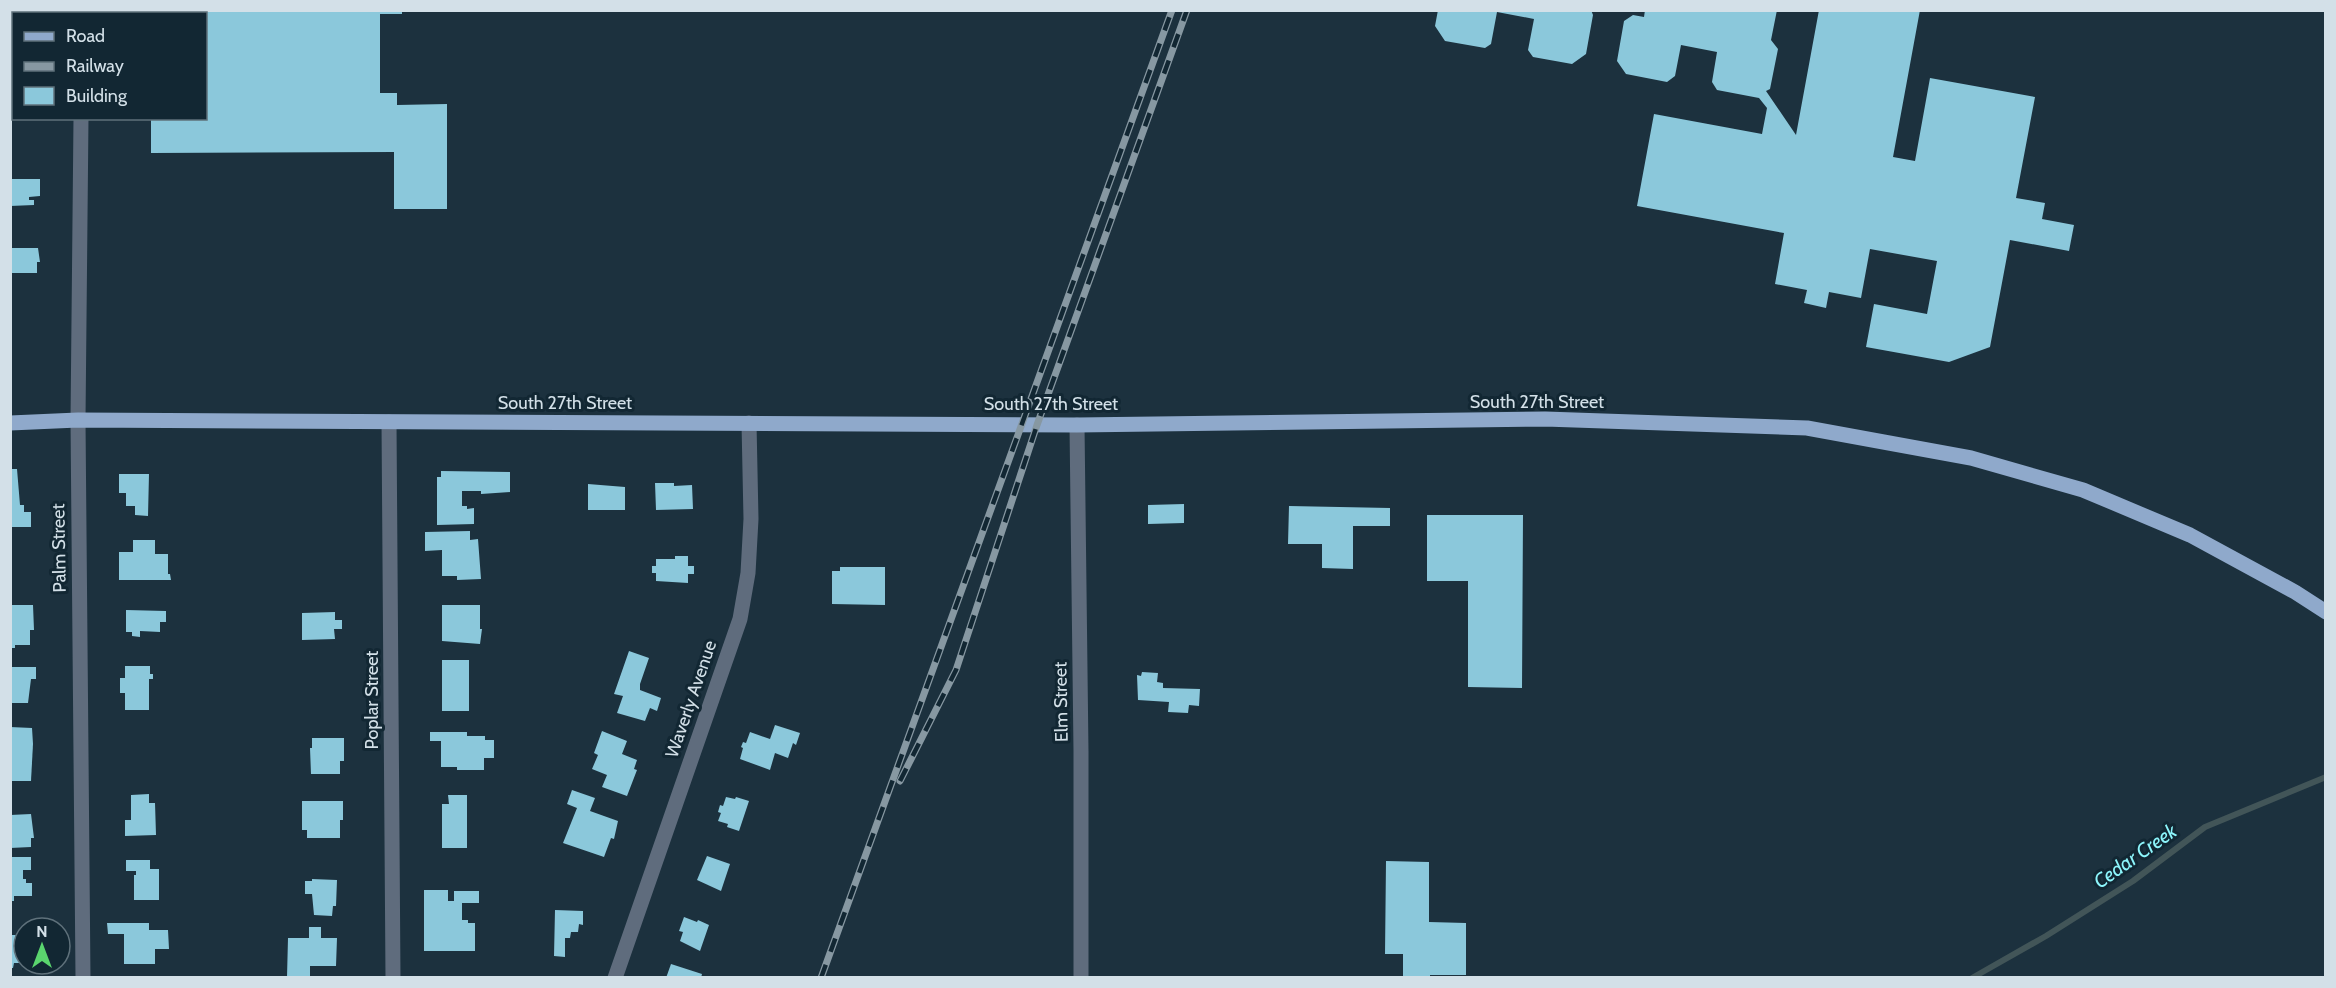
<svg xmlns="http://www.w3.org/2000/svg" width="2336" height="988" viewBox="0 0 2336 988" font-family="Cabin,sans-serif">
  <rect width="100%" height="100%" fill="#1c313e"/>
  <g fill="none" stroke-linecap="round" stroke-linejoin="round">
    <!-- stream -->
    <polyline stroke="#425558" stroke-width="6" points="1972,978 2046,936 2133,881 2205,827 2326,777"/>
  </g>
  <!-- building -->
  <g fill="#8bc8db">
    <polygon points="151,10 402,10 402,14 380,14 380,93 397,93 397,105 447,104 447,209 394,209 394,152 151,153 151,118 206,118 206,14 151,14"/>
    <polygon points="1438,10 1591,10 1593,15 1586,54 1572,64 1533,57 1528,50 1534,19 1497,12 1491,44 1485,48 1445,41 1435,26"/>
    <polygon points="1645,10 1777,10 1771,40 1778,49 1770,89 1766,91 1796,135 1819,10 1920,10 1893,157 1915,161 1930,78 2035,97 2016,198 2045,203 2042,219 2074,225 2069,251 2010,240 1990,347 1949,362 1866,347 1874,304 1927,314 1937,261 1870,249 1861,298 1829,292 1826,308 1804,303 1807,290 1775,284 1784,233 1637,206 1654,114 1762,134 1767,108 1759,98 1717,90 1712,82 1717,52 1681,45 1675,76 1667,82 1626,74 1617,61 1624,21 1633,15 1644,17"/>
    <polygon points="10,179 40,179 40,196 29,197 29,200 34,200 34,205 10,206"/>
    <polygon points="10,248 38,248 40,262 37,262 37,273 10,273"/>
    <polygon points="10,469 17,469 20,505 24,505 24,512 31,512 31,527 10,527"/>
    <polygon points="441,471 510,472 510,492 481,494 481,491 462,491 462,506 467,506 467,509 474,508 474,524 437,525 437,477 441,477"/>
    <polygon points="119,474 149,474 148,516 135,515 135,506 126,506 126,493 119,493"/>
    <polygon points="655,483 674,483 674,486 692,485 693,509 656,510"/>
    <polygon points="588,484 625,487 625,510 588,510"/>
    <polygon points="1184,504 1184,523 1148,524 1148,505"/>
    <polygon points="1289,506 1390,508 1390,526 1353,526 1353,569 1322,568 1322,544 1288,544"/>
    <polygon points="1427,515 1523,515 1522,688 1468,687 1468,581 1427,581"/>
    <polygon points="470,531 470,540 478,539 481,579 457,580 457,576 442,576 442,550 425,551 425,532"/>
    <polygon points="133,540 155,540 155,554 168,554 168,574 170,574 171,580 119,580 119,552 133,552"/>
    <polygon points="675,556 688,556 688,566 694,566 694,574 688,574 688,583 656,581 656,573 652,573 652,566 656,566 656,559 675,559"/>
    <polygon points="840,567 885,567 885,605 832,604 832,571 840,571"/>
    <polygon points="10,605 33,605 34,630 30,630 30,645 15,645 15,648 10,648"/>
    <polygon points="442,605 480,605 480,629 482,629 480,644 442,641"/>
    <polygon points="126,610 166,611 166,622 160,622 160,632 140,631 140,637 132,636 132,632 126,632"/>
    <polygon points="335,612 335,620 342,620 342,629 334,629 335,639 302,640 302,613"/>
    <polygon points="629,651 649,658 640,684 640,690 661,698 657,711 650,708 645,721 617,713 623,696 614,694"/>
    <rect x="442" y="660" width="27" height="51"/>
    <polygon points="125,666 150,666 150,674 153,674 153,679 149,679 149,710 125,710 125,693 120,693 120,678 125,678"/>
    <polygon points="10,667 36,667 36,679 31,679 28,703 11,703"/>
    <polygon points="1142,672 1158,673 1157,682 1163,683 1163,688 1200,689 1199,706 1189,705 1188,713 1168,712 1169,702 1138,700 1137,675 1141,676"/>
    <polygon points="775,725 800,733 796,745 793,743 788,758 775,753 770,770 740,759 743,748 741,747 743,742 746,743 750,732 770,739"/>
    <polygon points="10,727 32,728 33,744 31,781 10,781"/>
    <polygon points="602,731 627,741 622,754 637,760 634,769 637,770 627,796 602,787 607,775 592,769 598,755 594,753"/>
    <polygon points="430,732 467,732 467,736 485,736 485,740 494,740 494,758 484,758 484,770 457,770 457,767 441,767 441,741 430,741"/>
    <polygon points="312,738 344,738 344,761 340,761 340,774 311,774 310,748 312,748"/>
    <polygon points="572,790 595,798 590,811 618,821 614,839 611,838 604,857 563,843 577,808 567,804"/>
    <polygon points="149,794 149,803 155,803 156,835 125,836 125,820 131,820 131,795"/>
    <polygon points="448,795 467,795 467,848 442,848 442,804 449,804"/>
    <polygon points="726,797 735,799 736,797 749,801 739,831 727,827 728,824 718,821 721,813 718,812 720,805 723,806"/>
    <polygon points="302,801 343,801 343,820 340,820 340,838 307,838 307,830 302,830"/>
    <polygon points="31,814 34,838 31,838 31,847 10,848 10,815"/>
    <polygon points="707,856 730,864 721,891 697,880"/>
    <polygon points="10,857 31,857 31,870 23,870 23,879 26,879 26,883 32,883 32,896 14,896 14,901 10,901"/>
    <polygon points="126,860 150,860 150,869 159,869 159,900 134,900 134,875 136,875 136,871 126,871"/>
    <polygon points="1386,861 1429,862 1429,922 1466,923 1466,975 1430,975 1430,978 1403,978 1403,954 1385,954"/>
    <polygon points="312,879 337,880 336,906 333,906 332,916 314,915 312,894 305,894 305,881 312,881"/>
    <polygon points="424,890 448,890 448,901 454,901 454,891 479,891 479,903 462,903 462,920 468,920 468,923 475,923 475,951 424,951"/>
    <polygon points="555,910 583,911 583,925 579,924 578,932 571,932 570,938 565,938 565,957 554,956"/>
    <polygon points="684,917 697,922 698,920 709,925 700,951 680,941 683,932 679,931"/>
    <polygon points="107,923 149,923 149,930 168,930 169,949 155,949 155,964 124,964 124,934 108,934"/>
    <polygon points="309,927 321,927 321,938 337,938 336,966 310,966 310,977 287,977 288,938 309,938"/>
    <polygon points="10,935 24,935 24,963 14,963 13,968 10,968"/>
    <polygon points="671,964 702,974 701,978 666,978"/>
  </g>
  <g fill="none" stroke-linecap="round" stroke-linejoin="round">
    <!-- minor -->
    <g stroke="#5f6c7d" stroke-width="15">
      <polyline points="82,14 82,10"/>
      <polyline points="81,118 78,420 83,978"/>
      <polyline points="389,422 393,978"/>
      <polyline points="1077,425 1081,751 1081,978"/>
      <polyline points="615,978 740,619 748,573 751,519 749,423"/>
    </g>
    <!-- major -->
    <polyline stroke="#8fa9cb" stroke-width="15" points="10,423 78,420 1077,425 1545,419 1807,428 1971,458 2083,490 2190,535 2295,592 2326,612"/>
    <!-- rail casing -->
    <g stroke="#8798a2" stroke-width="7">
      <g id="rail">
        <polyline points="900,781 956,670 1037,425 1187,10"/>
        <polyline points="821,978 1172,10"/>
      </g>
    </g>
    <!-- rail -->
    <use href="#rail" stroke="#122733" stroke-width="4.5" stroke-dasharray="14" stroke-linecap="butt"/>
  </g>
  <g text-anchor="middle" stroke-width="6" stroke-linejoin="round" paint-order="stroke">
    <!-- street labels -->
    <g font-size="18" fill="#d3e0e8" stroke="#122733">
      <text x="1537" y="408">South 27th Street</text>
      <text x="565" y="409">South 27th Street</text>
      <text x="1051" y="410">South 27th Street</text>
      <text transform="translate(59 548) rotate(-91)" y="6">Palm Street</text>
      <text transform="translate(691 699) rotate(-71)" y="6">Waverly Avenue</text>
      <text transform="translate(372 700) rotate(-90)" y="6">Poplar Street</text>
      <text transform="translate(1061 702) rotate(-91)" y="6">Elm Street</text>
    </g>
    <!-- water labels -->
    <g font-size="20" font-style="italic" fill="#8df6fc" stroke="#122733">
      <text transform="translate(2135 856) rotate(-35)" y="7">Cedar Creek</text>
    </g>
  </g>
  <!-- border -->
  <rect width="2336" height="988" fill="none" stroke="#d3e0e8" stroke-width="24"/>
  <!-- legend -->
  <rect x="12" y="12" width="195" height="108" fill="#122733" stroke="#5f717b" stroke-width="1.5"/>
  <rect x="24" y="32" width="30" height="9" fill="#8fa9cb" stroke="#5f717b" stroke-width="1.5"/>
  <text x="66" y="42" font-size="18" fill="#d3e0e8">Road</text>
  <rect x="24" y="62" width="30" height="9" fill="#8798a2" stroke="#5f717b" stroke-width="1.5"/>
  <text x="66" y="72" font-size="18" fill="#d3e0e8">Railway</text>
  <rect x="24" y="87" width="30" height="18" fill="#8bc8db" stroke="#5f717b" stroke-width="1.5"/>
  <text x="66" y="102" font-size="18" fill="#d3e0e8">Building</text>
  <!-- north arrow -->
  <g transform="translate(42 946)"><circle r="28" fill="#122733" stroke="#5f717b" stroke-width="1.5"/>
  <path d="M0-4.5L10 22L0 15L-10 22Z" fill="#5ad56e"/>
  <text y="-9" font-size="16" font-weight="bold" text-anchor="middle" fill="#d3e0e8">N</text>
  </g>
</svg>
